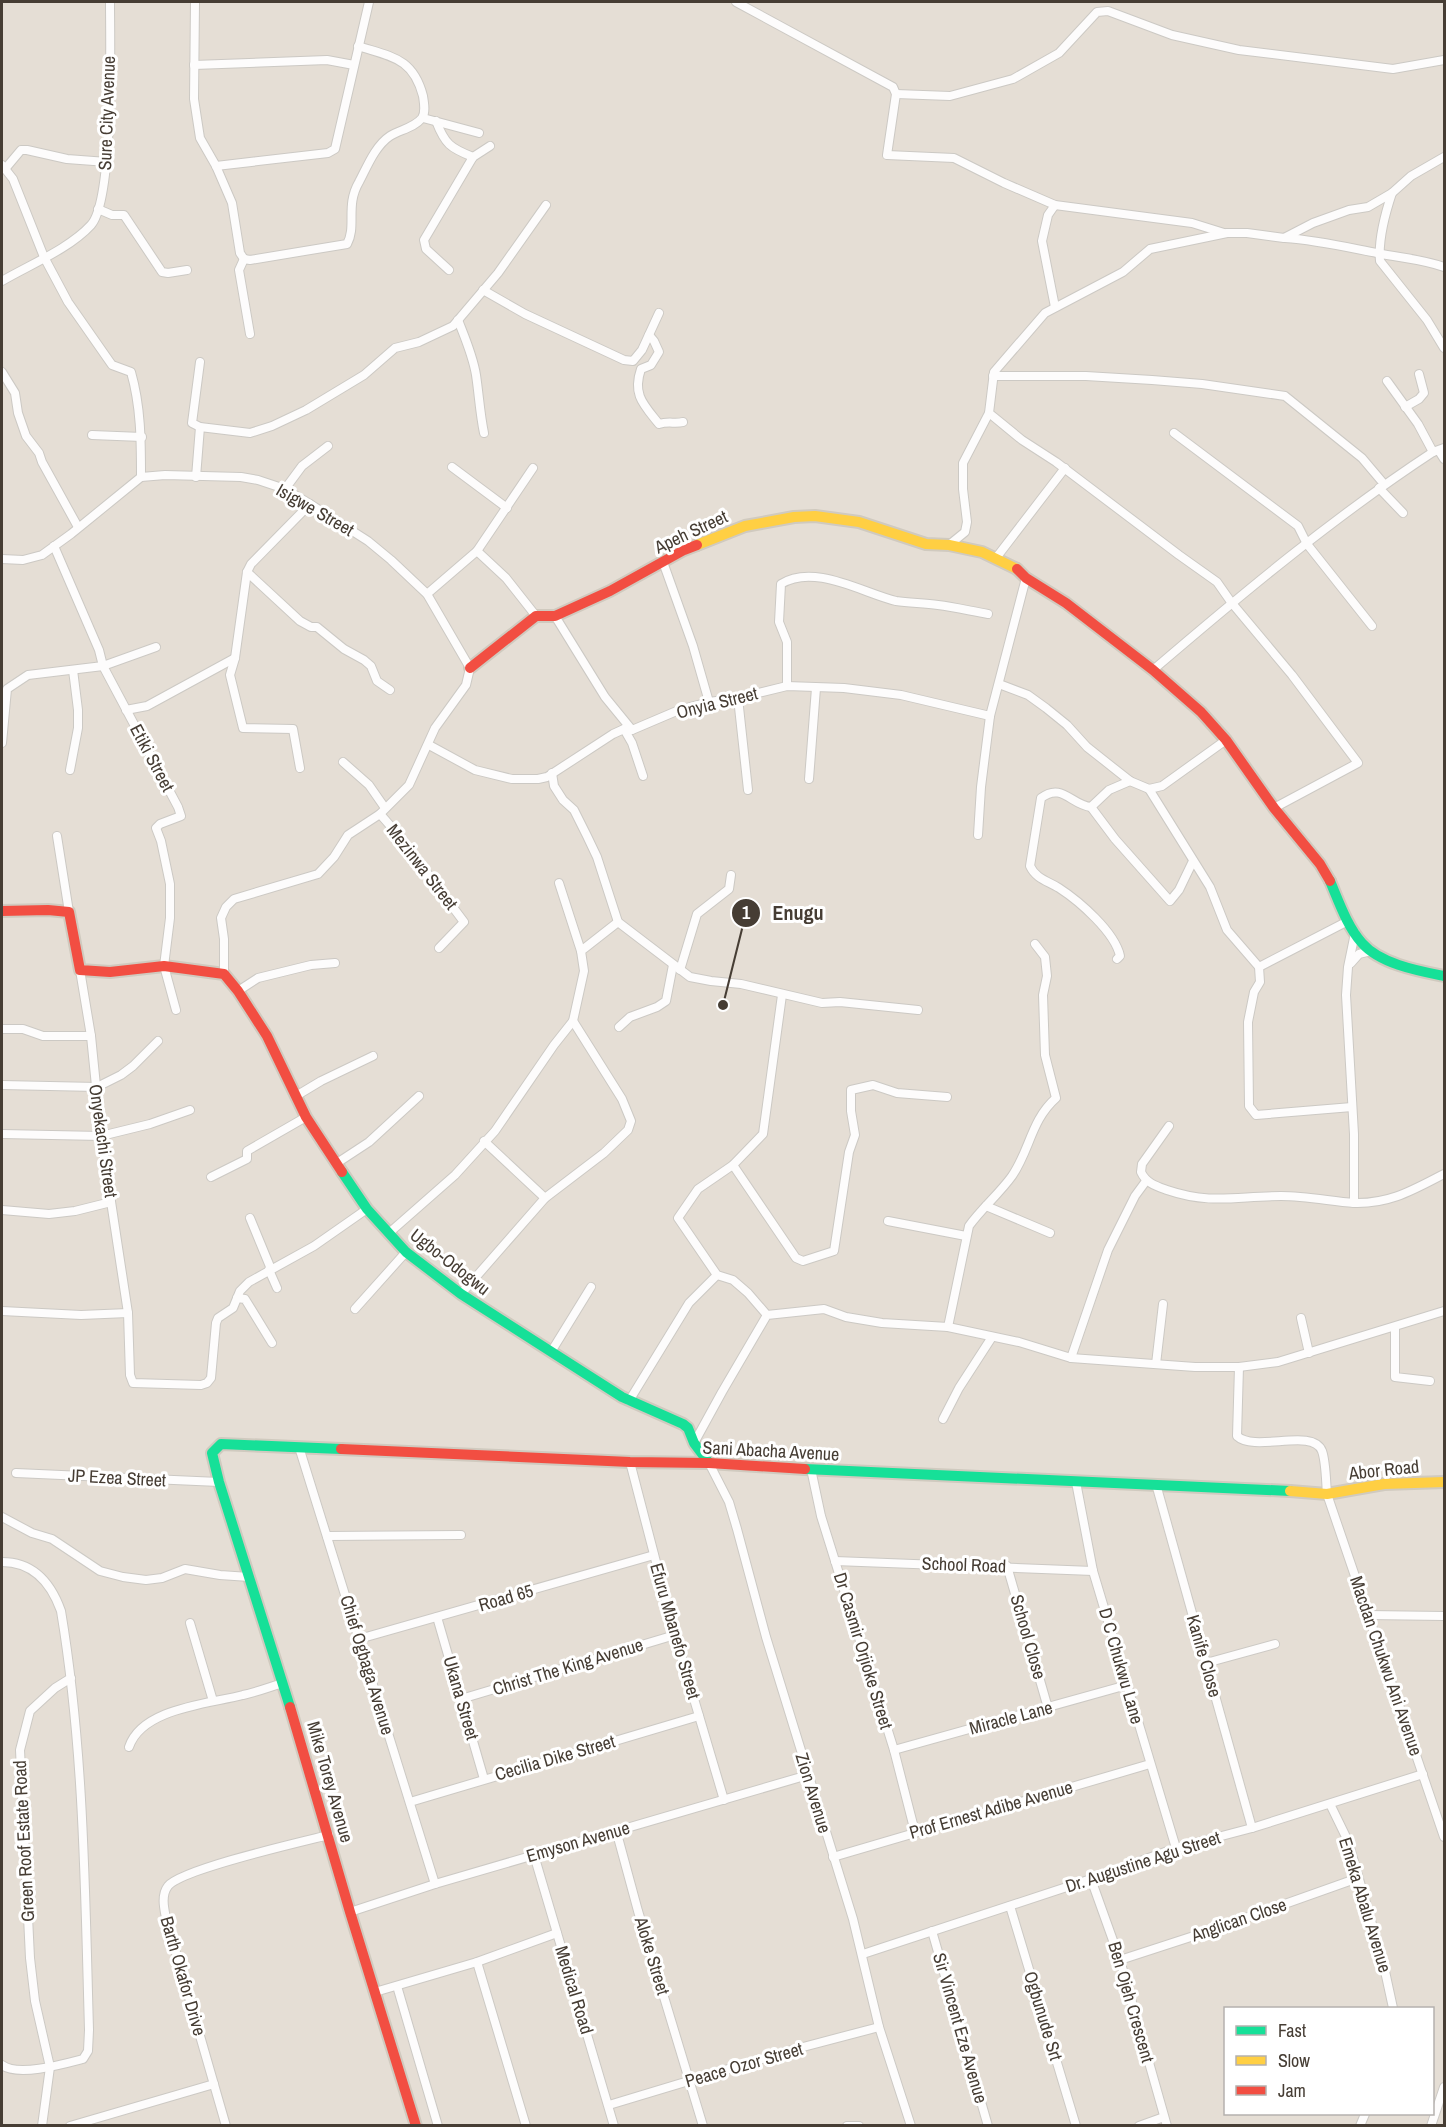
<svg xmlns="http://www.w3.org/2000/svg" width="1446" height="2127" viewBox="0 0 1446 2127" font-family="'Archivo Narrow',sans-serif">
  <rect width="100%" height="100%" fill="#f0ede8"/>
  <!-- residential -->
  <path fill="#e5ded5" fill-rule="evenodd" d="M 2,2 L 1444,2 L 1444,2125 L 2,2126 ZM 1226,2008 L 1432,2008 L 1432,2114 L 1226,2114 Z"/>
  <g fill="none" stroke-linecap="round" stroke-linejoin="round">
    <!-- street casing -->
    <g stroke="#ccc9c4" stroke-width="10">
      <g id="street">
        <polyline points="195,2 194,99 200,138 216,166 232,203 240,253 244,259"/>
        <polyline points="736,2 893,87 896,94 887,155 954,158 1004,183 1055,205 1192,223 1224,233"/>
        <polyline points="194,65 327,60 354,65"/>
        <polyline points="896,94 950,96 1013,79 1059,53 1097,12 1108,11 1172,35 1239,50 1393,69 1444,60"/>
        <polyline points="423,118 479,133"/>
        <path d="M 436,121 C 445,144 450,148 473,157"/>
        <path d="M 2,165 L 13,179 L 44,257 L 68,302 L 112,365 L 131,372 C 141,407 141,441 141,477"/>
        <polyline points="216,166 328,153 335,149 369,2"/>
        <polyline points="2,169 5,169 21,150 27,150 67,159 107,162"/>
        <path d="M 1392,193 C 1385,214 1378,239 1380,261 L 1427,320 L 1444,348"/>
        <polyline points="98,209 112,215 124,215 162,272 168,273 187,270"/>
        <path d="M 1285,238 C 1316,240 1346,247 1377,253 C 1400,258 1422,259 1444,267"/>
        <path d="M 244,259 L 250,260 L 347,244 C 357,226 345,206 359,182 C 367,167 375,146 390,136 C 399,130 414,128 422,118 C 426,112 424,103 423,96 C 413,58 392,57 358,46"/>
        <polyline points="244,259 239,270 250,334"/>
        <polyline points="449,270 426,249 424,240 473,157 490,146"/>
        <path d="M 2,281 C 29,265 69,249 91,225 C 114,199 110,41 110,2"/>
        <polyline points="483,290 525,314 624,360 633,361 642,350 659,313"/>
        <polyline points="1055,307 1042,241 1048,215 1055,205"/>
        <path d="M 458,320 C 465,338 473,356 476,375 C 479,395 480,414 484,433"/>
        <path d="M 649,335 L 654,341 L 659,352 L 651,365 L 641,369 C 632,395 644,405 659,424 C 668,421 675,424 683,422"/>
        <polyline points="200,362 192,423 200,427 250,433 272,426 306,410 364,375 395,348 419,342 453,326 498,273 546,205"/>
        <polyline points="2,372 15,393 18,413 26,436 39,453 42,462 78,527"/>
        <polyline points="993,376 1086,376 1152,380 1202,384 1285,396 1362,458 1384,484"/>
        <polyline points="1387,381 1418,424 1433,452"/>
        <polyline points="1405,407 1419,399 1424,393 1419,374"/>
        <polyline points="1174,433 1298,526 1307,544 1372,626"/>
        <polyline points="92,435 142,437"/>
        <polyline points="1439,451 1444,459"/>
        <polyline points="452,467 507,508"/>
        <polyline points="196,477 200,427"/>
        <polyline points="1379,488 1403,513"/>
        <polyline points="285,489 302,466 328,446"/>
        <polyline points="949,545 965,532 967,522 963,489 963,463 989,413"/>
        <polyline points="54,546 99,650 103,666 178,807 181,816 160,824 156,828 161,841 170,884 170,918 164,966 176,1010"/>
        <polyline points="477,551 506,578 536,616"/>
        <polyline points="996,558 1065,468"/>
        <polyline points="2,559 23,560 42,555 71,534 141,477 165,475 241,477 258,480 285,489 310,504 368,541 391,560 427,594 470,668 466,685 435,728 409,785 380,814 348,835 334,857 318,874 234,899 226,907 221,918 224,939 224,974"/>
        <polyline points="663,562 693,646 709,702"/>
        <polyline points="247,572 300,621 311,627 317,627 344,649 364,660 371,666 377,681 390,690"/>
        <polyline points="427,594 477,551 533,468"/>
        <polyline points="555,616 605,697 632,730"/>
        <path d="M 1153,670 C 1243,593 1334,517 1433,452 L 1444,448"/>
        <polyline points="999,684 1028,695 1046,708 1067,725 1087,747 1130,781 1149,789 1162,786 1226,740"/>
        <path d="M 787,686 L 787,642 L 779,622 L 781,584 C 814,563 863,593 896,601 C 910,603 924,603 938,605 C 954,607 971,611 988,614"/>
        <polyline points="738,698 748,790"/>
        <polyline points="126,710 147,706 235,658"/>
        <polyline points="624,729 632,743 643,776"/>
        <polyline points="2,743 7,689 28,675 103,666 156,647"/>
        <polyline points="429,745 475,770 512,779 538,779 547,777 613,734 624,729 632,730 679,710 709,702 738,698 787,686 844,688 901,695 990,716"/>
        <polyline points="343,762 369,785 385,808"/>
        <polyline points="300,768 293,729 243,728 230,675 235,658 247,572 251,564 310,504"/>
        <polyline points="70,770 78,728 78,710 73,670"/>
        <polyline points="552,773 554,786 563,800 574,810 587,836 597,857 618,922 690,977 711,981 741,984 822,1003 840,1002 918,1010"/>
        <polyline points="809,779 816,688"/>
        <polyline points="1130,781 1109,790 1091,807 1115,839 1170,901 1179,890 1193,861"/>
        <polyline points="1149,789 1210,887 1227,930 1259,967 1260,982 1254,992 1248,1022 1249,1106 1256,1115 1352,1107"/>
        <path d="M 1091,807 C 1071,805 1062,782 1041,798 L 1030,866 C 1036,879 1048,881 1059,888 C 1079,901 1115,932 1120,956 L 1117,959"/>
        <polyline points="1274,808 1358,763 1292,675 1231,602 1217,582 1179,555 1056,462 1022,440 989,413 994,372 1045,313 1123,272 1150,249 1227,233 1247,233 1284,238 1313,223 1349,210 1368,207 1392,193 1411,176 1444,157"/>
        <polyline points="380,814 401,838 464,922 439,948"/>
        <polyline points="978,835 981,787 990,716 1026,578"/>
        <polyline points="57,836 69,912"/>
        <polyline points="559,883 581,951"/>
        <path d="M 1355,933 L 1348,967 L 1346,995 L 1354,1134 L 1354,1203 C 1390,1204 1413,1190 1444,1174"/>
        <polyline points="1351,963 1359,954 1371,951"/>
        <polyline points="1259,967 1348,921"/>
        <polyline points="80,970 91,1036 101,1136 128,1313 130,1375 133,1383 201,1385 207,1383 211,1378 216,1323 218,1318 233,1308 240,1291 249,1282 314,1246 367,1209"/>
        <polyline points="680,970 697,914 729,889 731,875"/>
        <polyline points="238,991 258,978 311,965 335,963"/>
        <polyline points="619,1027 630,1017 657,1007 666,1001 673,965"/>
        <polyline points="2,1029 23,1029 43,1036 91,1036"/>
        <polyline points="2,1085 97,1087 121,1075 133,1066 158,1041"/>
        <polyline points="296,1096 321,1081 373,1056"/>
        <path d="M 1169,1126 L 1142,1164 L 1141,1172 C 1146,1183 1156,1186 1167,1190 C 1211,1205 1237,1196 1281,1196 C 1305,1196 1330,1201 1354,1203"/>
        <polyline points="2,1134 101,1136 150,1124 190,1110"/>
        <polyline points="484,1141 545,1198"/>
        <polyline points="337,1163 369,1142 419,1096"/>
        <polyline points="733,1165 796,1258 803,1261 834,1251 849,1152 855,1135 851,1111 851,1090 873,1085 897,1093 947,1097"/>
        <polyline points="211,1177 247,1159 247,1151 306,1117"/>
        <polyline points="986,1206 1050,1233"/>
        <polyline points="2,1210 49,1214 75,1211 111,1202"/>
        <polyline points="250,1218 271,1269"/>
        <polyline points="888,1221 966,1236"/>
        <polyline points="389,1233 455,1175 495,1131 554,1045 573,1021"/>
        <polyline points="269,1270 277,1288"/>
        <polyline points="461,1294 545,1198 604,1153 628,1130 631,1121 622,1099 573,1021 584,971 581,951 618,922"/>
        <polyline points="237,1298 245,1299 272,1343"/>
        <polyline points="355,1309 406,1252"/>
        <polyline points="2,1311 81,1315 128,1313"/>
        <polyline points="767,1315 748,1293 733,1280 717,1275 678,1218 698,1189 733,1165 763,1134 782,995"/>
        <polyline points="1301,1318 1309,1353"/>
        <path d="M 948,1327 L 969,1226 C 982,1208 999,1194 1012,1176 C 1030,1150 1031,1120 1056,1098 L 1045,1055 L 1043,995 L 1047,976 L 1045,957 L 1035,944"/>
        <polyline points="1395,1328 1395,1377 1430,1381"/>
        <polyline points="551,1352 591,1287"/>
        <polyline points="1071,1358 1108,1250 1135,1196 1146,1181"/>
        <polyline points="1156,1364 1163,1304"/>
        <path d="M 1239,1367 L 1237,1436 C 1255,1453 1313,1427 1322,1451 C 1326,1462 1326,1483 1327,1494 L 1444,1837"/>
        <polyline points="629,1401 689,1303 717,1275"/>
        <polyline points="943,1419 959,1388 992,1337"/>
        <polyline points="694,1443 722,1392 767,1315 824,1309 846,1317 882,1323 948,1327 1019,1342 1071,1358 1195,1367 1239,1367 1278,1362 1444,1311"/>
        <polyline points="299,1447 435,1884"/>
        <polyline points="630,1462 675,1635 724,1800"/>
        <polyline points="709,1463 729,1502 737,1529 766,1637 853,1919 879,2027 911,2126"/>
        <polyline points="811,1469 821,1516 894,1750 915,1832"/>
        <polyline points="16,1473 219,1482"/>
        <polyline points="1076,1482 1093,1571 1176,1848"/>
        <polyline points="1156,1484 1252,1828"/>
        <polyline points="2,1517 32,1533 52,1539 100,1571 123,1577 146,1580 162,1578 185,1569 220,1575 249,1577"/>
        <polyline points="327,1536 461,1535"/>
        <polyline points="835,1561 1093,1571"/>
        <path d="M 2,1562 C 33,1562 51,1583 61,1611 C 84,1749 85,1890 89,2030 L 88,2051 L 83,2059 C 64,2064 18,2077 2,2065"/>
        <polyline points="1007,1566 1048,1708"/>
        <polyline points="1368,1615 1444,1616"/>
        <polyline points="437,1617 484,1779"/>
        <polyline points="190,1623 213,1701"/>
        <polyline points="359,1639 654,1555"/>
        <polyline points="1206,1663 1275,1644"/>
        <polyline points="461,1699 675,1635"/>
        <path d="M 129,1747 C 142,1708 209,1704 243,1695 C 257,1692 270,1687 283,1683"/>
        <polyline points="894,1750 1127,1685"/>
        <polyline points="410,1802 699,1716"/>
        <polyline points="1330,1804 1348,1841 1383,1962 1393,2008"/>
        <polyline points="616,1830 638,1911 703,2126"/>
        <polyline points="534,1855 614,2126"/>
        <polyline points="833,1857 1150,1764"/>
        <polyline points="1091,1879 1120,1960 1167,2126"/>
        <polyline points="1010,1906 1076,2126"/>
        <polyline points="350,1912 435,1884 808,1775"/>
        <polyline points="932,1931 988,2126"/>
        <polyline points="863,1954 1091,1879 1176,1848 1252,1828 1423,1774"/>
        <polyline points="1120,1960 1206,1932 1358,1878"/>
        <polyline points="477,1962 526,2126"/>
        <polyline points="397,1986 438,2126"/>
        <polyline points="375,1992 477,1962 557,1933"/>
        <polyline points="609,2105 788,2051 879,2027"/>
        <polyline points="42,2126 50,2067 35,2001 30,1958 20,1750 30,1711 55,1688 71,1678"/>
        <polyline points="70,2126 214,2084"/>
        <path d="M 226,2126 L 166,1918 C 164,1908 161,1895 168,1886 C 182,1869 301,1842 329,1835"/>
        <polyline points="847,2126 859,2126"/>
        <polyline points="1139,2126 1164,2117"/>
        <polyline points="1360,2126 1365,2114"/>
        <polyline points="1431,2126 1444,2087"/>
      </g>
    </g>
    <!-- fast casing -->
    <g stroke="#d0cabf" stroke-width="14">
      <g id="fast">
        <path d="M 1330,881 C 1339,902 1347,926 1362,943 C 1380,964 1419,971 1444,976"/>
        <polyline points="342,1172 367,1209 406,1252 461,1294 622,1397 683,1424 688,1428 694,1443 709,1463"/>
        <polyline points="805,1469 1290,1491"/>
        <polyline points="290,1707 219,1482 212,1453 221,1444 341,1449"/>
      </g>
    </g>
    <!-- slow casing -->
    <g stroke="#d0cabf" stroke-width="14">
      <g id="slow">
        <polyline points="697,545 745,526 794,517 815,516 859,522 926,544 949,545 982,552 1017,569"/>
        <polyline points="1290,1491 1327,1494 1384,1484 1444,1482"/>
      </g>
    </g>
    <!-- jam casing -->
    <g stroke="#d0cabf" stroke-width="14">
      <g id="jam">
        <polyline points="1017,569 1026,578 1066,603 1153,670 1201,712 1226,740 1274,808 1320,864 1330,881"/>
        <polyline points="470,668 536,616 555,616 610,591 684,550 697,545"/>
        <polyline points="2,911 48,910 69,912 80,970 110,972 164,966 224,974 238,991 267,1036 306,1117 342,1172"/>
        <polyline points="341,1449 630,1462 709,1463 805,1469"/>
        <polyline points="290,1707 350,1912 416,2126"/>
      </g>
    </g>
    <!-- street -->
    <use href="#street" stroke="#fdfcfc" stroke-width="8"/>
    <!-- fast -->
    <use href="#fast" stroke="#16e098" stroke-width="10"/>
    <!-- slow -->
    <use href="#slow" stroke="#ffcf43" stroke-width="10"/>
    <!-- jam -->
    <use href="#jam" stroke="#f24e42" stroke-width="10"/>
  </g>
  <g text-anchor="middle" stroke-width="6" stroke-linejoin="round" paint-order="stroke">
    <!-- street labels -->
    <g font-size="18" fill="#463d34" stroke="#fff">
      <text transform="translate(107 113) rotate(-88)" y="6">Sure City Avenue</text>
      <text transform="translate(315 510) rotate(30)" y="6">Isigwe Street</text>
      <text transform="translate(691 532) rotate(-25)" y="6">Apeh Street</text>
      <text transform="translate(717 703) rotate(-14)" y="6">Onyia Street</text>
      <text transform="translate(152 758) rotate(62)" y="6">Etiki Street</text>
      <text transform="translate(422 867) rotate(52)" y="6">Mezinwa Street</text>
      <text transform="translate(103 1141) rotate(82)" y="6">Onyekachi Street</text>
      <text transform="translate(450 1262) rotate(38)" y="6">Ugbo-Odogwu</text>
      <text transform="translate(771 1451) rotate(3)" y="6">Sani Abacha Avenue</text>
      <text transform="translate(1384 1470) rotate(-6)" y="6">Abor Road</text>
      <text transform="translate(117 1478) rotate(3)" y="6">JP Ezea Street</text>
      <text transform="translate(964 1565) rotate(2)" y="6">School Road</text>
      <text transform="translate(506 1598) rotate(-16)" y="6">Road 65</text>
      <text transform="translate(675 1631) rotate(74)" y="6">Efuru Mbanefo Street</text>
      <text transform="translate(1028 1637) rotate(74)" y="6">School Close</text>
      <text transform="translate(863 1651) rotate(73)" y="6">Dr Casmir Orjioke Street</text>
      <text transform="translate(1204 1656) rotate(74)" y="6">Kanife Close</text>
      <text transform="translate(367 1665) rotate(73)" y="6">Chief Ogbaga Avenue</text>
      <text transform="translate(1121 1666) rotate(74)" y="6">D C Chukwu Lane</text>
      <text transform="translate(1386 1666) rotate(71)" y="6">Macdan Chukwu Ani Avenue</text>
      <text transform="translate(568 1667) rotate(-17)" y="6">Christ The King Avenue</text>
      <text transform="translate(461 1698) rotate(74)" y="6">Ukana Street</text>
      <text transform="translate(1011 1718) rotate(-15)" y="6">Miracle Lane</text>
      <text transform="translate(555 1758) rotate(-16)" y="6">Cecilia Dike Street</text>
      <text transform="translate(330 1782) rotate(74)" y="6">Mike Torey Avenue</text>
      <text transform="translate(813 1793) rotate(73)" y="6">Zion Avenue</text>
      <text transform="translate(991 1810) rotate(-16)" y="6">Prof Ernest Adibe Avenue</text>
      <text transform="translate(24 1841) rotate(-93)" y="6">Green Roof Estate Road</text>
      <text transform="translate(578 1842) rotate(-16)" y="6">Emyson Avenue</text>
      <text transform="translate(1143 1862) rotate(-18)" y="6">Dr. Augustine Agu Street</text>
      <text transform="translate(1365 1905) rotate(73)" y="6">Emeka Abalu Avenue</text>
      <text transform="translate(1239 1920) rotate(-19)" y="6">Anglican Close</text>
      <text transform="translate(652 1956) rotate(73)" y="6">Aloke Street</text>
      <text transform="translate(183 1976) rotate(74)" y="6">Barth Okafor Drive</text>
      <text transform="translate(574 1990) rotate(73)" y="6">Medical Road</text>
      <text transform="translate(1131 2002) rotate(74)" y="6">Ben Ojeh Crescent</text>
      <text transform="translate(1043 2016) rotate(73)" y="6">Ogbunude Srt</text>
      <text transform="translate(960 2028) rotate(74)" y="6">Sir Vincent Eze Avenue</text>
      <text transform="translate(744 2065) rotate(-16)" y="6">Peace Ozor Street</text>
    </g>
  </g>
  <!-- callouts -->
  <path fill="none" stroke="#463d34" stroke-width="2" d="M723 1005L746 913"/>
  <g fill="#463d34" stroke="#fff" stroke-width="2">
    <circle cx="723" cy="1005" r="6"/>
    <circle cx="746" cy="913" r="15"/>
  </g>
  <g font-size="18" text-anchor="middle" font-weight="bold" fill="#fff">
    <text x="746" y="919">1</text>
  </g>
  <g font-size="20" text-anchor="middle" font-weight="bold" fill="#463d34" stroke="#fff" stroke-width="6" stroke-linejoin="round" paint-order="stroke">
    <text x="798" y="920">Enugu</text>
  </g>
  <!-- border -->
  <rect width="1446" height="2127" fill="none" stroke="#463d34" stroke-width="6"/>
  <!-- legend -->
  <rect x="1224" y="2007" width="210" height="108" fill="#ffffff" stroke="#b5b1ae" stroke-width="1.5"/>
  <rect x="1236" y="2026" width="30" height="9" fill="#16e098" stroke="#b5b1ae" stroke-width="1.5"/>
  <text x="1278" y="2037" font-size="18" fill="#463d34">Fast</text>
  <rect x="1236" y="2056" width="30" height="9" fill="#ffcf43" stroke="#b5b1ae" stroke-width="1.5"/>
  <text x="1278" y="2067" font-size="18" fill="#463d34">Slow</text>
  <rect x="1236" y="2086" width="30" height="9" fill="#f24e42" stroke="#b5b1ae" stroke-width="1.5"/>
  <text x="1278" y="2097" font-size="18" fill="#463d34">Jam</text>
</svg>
